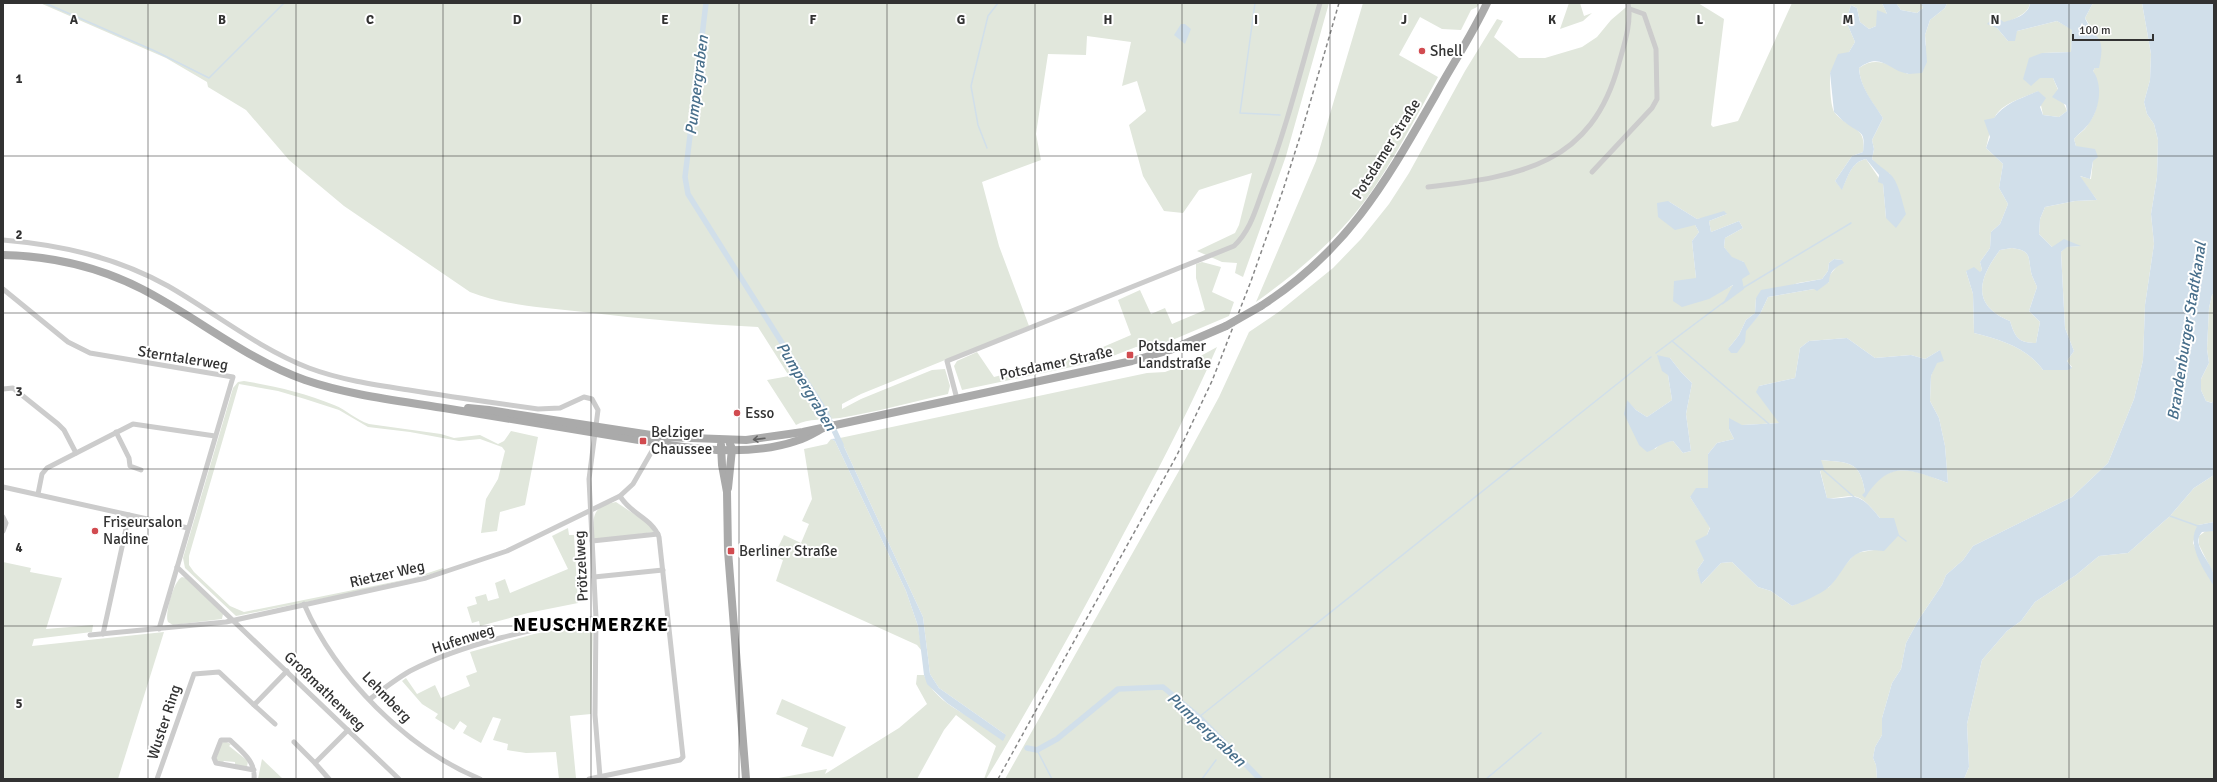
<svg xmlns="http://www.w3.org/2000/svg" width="2217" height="782" viewBox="0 0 2217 782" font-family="Signika,sans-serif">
  <rect width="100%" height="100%" fill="#fff"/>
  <!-- green -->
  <g fill="#e1e7dc" fill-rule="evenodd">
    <path d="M 40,3 L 1329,3 L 1286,156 L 1243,277 L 1235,273 L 1237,263 L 1222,262 L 1197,251 L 1235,233 L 1239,225 L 1252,173 L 1199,190 L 1183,213 L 1164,211 L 1143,176 L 1129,125 L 1146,111 L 1137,81 L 1122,86 L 1131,42 L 1087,36 L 1086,55 L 1048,54 L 1036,134 L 1041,160 L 982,182 L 999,246 L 1029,326 L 861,394 L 842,404 L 842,409 L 861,399 L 932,370 L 945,369 L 950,386 L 948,394 C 912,402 876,412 840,418 C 826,420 808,418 796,425 L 767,380 L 789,376 L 758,327 C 700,324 642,319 584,312 C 546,308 507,306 470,292 L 344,206 L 289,160 L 246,110 L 208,87 L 207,82 L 166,58 Z"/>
    <path d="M 1363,3 L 1479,3 L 1477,7 L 1471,10 L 1461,30 L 1442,29 L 1420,17 L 1399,55 L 1438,77 C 1416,117 1394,160 1367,198 C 1337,239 1298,272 1256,302 L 1316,161 Z"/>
    <polygon points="1569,3 1580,3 1584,16 1592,13 1583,21 1560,29"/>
    <path d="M 1631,3 L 1698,3 L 1724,19 L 1711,125 L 1713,127 L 1738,121 L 1740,117 L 1792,3 L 1882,3 L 1887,14 L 1876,26 L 1869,29 L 1860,22 L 1857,8 L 1851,5 L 1846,21 L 1855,42 L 1849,52 L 1830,73 C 1830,82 1830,107 1835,113 C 1849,130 1867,125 1863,152 L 1852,156 L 1835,181 L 1842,189 C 1848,177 1851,162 1866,159 L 1883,184 L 1886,218 L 1890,174 L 1878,166 L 1872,159 L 1874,149 L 1872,140 L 1883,118 C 1872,102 1860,87 1859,68 C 1877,55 1891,66 1908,74 L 1926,45 L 1925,35 L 1930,20 L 1945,8 L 1947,3 L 2030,3 C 2029,16 2006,21 1997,28 L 2008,41 L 2017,31 L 2057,21 L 2073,30 L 2071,52 L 2042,53 L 2040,78 L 2053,78 L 2067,111 L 2059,117 L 2043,115 L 2038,91 C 2024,98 2002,103 1995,117 C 1990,126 1989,138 1986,148 L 2003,164 L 1999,188 L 2008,204 L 2000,224 L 1991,232 L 1990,248 L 1980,262 L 1982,270 L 1980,273 L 1966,271 L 1973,294 L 1974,333 C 1999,339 2028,348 2043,370 L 2068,370 L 2072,367 L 2067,361 L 2074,351 L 2065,328 L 2061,252 L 2066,247 L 2080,246 L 2052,247 L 2039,234 L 2040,219 L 2045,207 L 2075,201 L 2097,200 L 2079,176 L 2091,179 L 2093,161 L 2076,146 L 2074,139 C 2078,134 2084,131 2087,126 C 2102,106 2098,92 2093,71 L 2095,68 L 2093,31 L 2085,18 L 2093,3 L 2142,3 L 2151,54 L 2150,80 L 2144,102 L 2147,114 L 2154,124 L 2158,140 L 2157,177 L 2151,214 L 2154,244 L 2145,305 L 2143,360 L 2134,399 L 2108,463 L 2072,497 L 1973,546 L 1963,560 L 1946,575 L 1942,585 L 1919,619 L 1906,643 L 1901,669 L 1892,683 L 1882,718 L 1882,735 L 1875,747 L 1873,758 L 1876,765 L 1877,779 L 1005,779 L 1180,469 L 1219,397 L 1249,332 L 1280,311 L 1333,268 L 1361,239 L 1389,204 L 1409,173 L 1465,71 L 1497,19 L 1503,21 L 1494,37 L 1519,58 L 1545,58 L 1582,47 L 1597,37 L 1611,20 ZM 1668,201 L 1697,219 L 1727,214 L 1709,221 L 1711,232 L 1739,221 L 1743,228 L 1725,238 L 1724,247 L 1732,258 L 1744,262 L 1742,279 L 1723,304 L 1734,285 L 1727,288 L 1696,278 L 1692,241 L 1699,232 L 1695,225 ZM 1834,259 L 1842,260 L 1829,276 L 1829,282 L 1814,289 L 1768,297 L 1760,314 L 1728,349 L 1739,335 L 1746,320 L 1755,313 L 1756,298 L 1798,283 L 1822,279 L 1828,271 L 1829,263 ZM 1847,338 L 1875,358 L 1911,355 L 1925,359 L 1940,350 L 1931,376 L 1930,401 L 1939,418 L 1945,446 L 1948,483 C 1927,476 1902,462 1882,477 C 1876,481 1872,487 1865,492 C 1860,460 1849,463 1821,460 L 1820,470 L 1827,498 C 1836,499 1844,496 1853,496 C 1865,498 1872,509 1880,518 L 1874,550 L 1856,553 L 1844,566 L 1829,587 L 1792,606 L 1771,591 L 1758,587 L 1732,562 L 1721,563 L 1702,583 L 1697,570 L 1704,560 L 1707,535 L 1710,527 L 1690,497 L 1708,488 L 1708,454 L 1717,443 L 1734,439 L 1729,429 L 1742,425 L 1780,423 L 1759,386 L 1795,378 L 1800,348 L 1809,341 ZM 1670,358 L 1681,372 L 1692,383 L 1686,414 L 1691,451 L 1683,453 L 1673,441 L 1663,442 L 1655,449 L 1627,401 L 1636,410 L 1647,417 L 1672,400 L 1668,375 Z"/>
    <polygon points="1896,3 1921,3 1923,8 1917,13 1901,10"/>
    <path d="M 2012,248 C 2031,251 2028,255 2031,272 C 2032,277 2035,282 2037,287 L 2029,311 L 2040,322 L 2036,343 C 2018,343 2015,337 2010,321 C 1971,305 1978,279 2000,250 Z"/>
    <polygon points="1202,262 1221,267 1212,292 1234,302 1229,316 1163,344 1136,347 1100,361 962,390 954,366 957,361 977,352 994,377 1096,350 1131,335 1118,300 1140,290 1151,314 1165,308 1172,324 1205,310 1196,278 1196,264"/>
    <polygon points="2214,294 2214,400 2213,403 2206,401 2201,390 2201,379 2209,363 2207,349 2209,308 2212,295"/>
    <path d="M 1217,347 C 1189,411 1157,472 1124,533 C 1080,617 1035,699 986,779 L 984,779 L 996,746 L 956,715 L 944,730 L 917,779 L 773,779 L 827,769 L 825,774 L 899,728 L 927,704 L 916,684 L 917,675 L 924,675 C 936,706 978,720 1006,735 L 939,688 L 930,674 L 923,617 L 840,438 L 1147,373 L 1165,372 L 1186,364 Z"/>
    <path d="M 244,381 C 274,386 305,393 334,405 C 347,410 356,420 369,424 L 441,434 L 454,438 L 480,435 L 498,444 L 504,441 L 511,431 L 538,437 L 525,505 L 500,512 L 497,531 L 481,533 L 486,499 L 498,479 L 505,451 L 502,447 L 480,439 L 459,441 L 410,432 L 368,427 L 339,410 L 305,399 L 278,391 L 239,384 L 189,556 L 189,565 L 194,572 L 230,606 L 244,612 L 413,578 L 443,568 L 444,571 L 336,596 L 236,616 L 185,568 L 183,558 L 233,388 L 238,382 Z"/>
    <polygon points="831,439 835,441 906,591 918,626 922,651 917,645 776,581 783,560 774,556 784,535 801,543 809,524 802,521 812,499 804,449 827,444"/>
    <polygon points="2214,475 2214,522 2198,525 2193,543 2214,586 2214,779 1964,779 1969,767 1967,724 1982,660 2007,631 2021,621 2035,602 2076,575 2099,556 2128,553 2170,516 2194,488"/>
    <path d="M 616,502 L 649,524 L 654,532 L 594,540 C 593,518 590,507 616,502 Z"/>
    <polygon points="568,528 569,535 574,535 578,603 528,613 480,626 479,621 472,623 467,607 477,604 475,597 486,594 488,601 499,598 495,583 505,579 510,593 568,569 552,536"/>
    <polygon points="2207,530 2214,531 2214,575 2199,545 2199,536"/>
    <polygon points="3,562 31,568 30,572 62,578 46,629 93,625 92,632 34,639 32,646 164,632 118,779 3,779"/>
    <path d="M 182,577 L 186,578 L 223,614 L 222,619 L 173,625 L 168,622 C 164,615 174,580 182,577 Z"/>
    <polygon points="593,622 591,714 570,716 576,778 559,779 556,752 526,753 507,750 508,744 493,740 501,719 493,717 481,743 463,733 467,726 460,721 454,730 435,718 438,714 422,704 402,681 406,678 417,694 435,685 441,698 470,686 466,676 477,672 470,652 534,634"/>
    <polygon points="782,699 846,727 833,757 801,746 808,728 776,714"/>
    <polygon points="224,741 231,744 229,746 248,761 247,767 235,766 235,762 224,761 221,764 216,760 220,745"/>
    <polygon points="262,759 283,779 258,779"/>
  </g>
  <!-- water -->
  <g fill="#d1dfea" fill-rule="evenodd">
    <path d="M 1882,3 L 1896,3 L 1901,10 L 1917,13 L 1923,8 L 1921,3 L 1947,3 L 1945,8 L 1930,20 L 1925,35 L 1927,62 L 1922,73 C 1917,73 1913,74 1909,74 C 1888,71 1882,51 1859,68 C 1860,87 1873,102 1883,118 L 1872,140 L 1874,149 L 1872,159 C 1878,165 1883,168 1889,173 C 1899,181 1902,202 1906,214 L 1896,228 L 1886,218 L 1883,184 L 1878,182 L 1879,175 L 1866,159 C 1851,162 1848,177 1842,190 L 1835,181 L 1852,156 L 1863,152 C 1866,130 1860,134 1846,123 C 1841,120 1838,115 1834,112 L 1830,73 L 1838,54 L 1849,52 L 1855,42 L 1846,21 L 1851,5 L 1857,8 L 1860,22 L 1869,29 L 1876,26 L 1877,10 L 1887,14 Z"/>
    <path d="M 2030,3 L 2093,3 L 2085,18 C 2097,44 2106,33 2099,68 L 2095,68 L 2093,71 C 2104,86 2099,112 2087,126 C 2083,131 2078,134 2074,139 L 2076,146 L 2095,149 L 2098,157 L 2093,161 L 2090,179 L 2080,176 L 2097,200 L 2075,201 L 2045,207 L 2040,219 L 2039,234 L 2052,247 L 2064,239 L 2081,246 L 2067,247 L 2061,252 L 2065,328 L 2074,351 L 2067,361 L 2072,368 L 2068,370 L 2043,370 C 2028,348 1999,339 1974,333 L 1973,294 L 1966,271 L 1974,267 L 1980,272 L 1982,270 L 1980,262 L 1990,248 L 1991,232 L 2000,224 L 2008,204 L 1999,188 L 2003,164 L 1986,148 L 1990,137 L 1984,120 L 1994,118 C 2004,103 2022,98 2038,91 L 2046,98 L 2040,107 L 2043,115 L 2059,117 L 2067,111 L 2066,105 L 2052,97 L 2058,89 L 2053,78 L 2040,78 L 2031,86 L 2023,79 L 2029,58 L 2042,53 L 2071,52 L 2072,30 L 2057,21 L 2017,31 L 2015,41 L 2008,41 L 1997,28 L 1987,24 L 1995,16 L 2004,22 C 2014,19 2029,15 2030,3 ZM 2012,248 C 2031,251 2028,255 2031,272 C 2032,277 2035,282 2037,287 L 2029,311 L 2040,322 L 2036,343 C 2018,343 2015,337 2010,321 C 1971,305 1978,279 2000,250 Z"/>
    <polygon points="2142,3 2214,3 2214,294 2212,295 2209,308 2207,349 2209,363 2201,379 2201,390 2206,401 2212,403 2214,400 2214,475 2194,488 2170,516 2128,553 2099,556 2076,575 2035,602 2021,621 2007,631 1982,660 1967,724 1969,767 1964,779 1877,779 1876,765 1873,758 1875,747 1882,735 1882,718 1892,683 1901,669 1906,643 1919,619 1942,585 1946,575 1963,560 1973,546 2072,497 2108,463 2134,399 2143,360 2145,305 2154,244 2151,214 2157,177 2158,140 2154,124 2147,114 2144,102 2150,80 2151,54"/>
    <polygon points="1181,24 1185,24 1191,29 1185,44 1174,35"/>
    <polygon points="1668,201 1697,219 1724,211 1727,214 1709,221 1711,232 1739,221 1743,228 1725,238 1724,247 1732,257 1744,262 1750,274 1742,279 1744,289 1722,305 1733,285 1709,299 1682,307 1673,301 1674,281 1696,278 1692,241 1699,232 1695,225 1675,230 1658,217 1657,203"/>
    <path d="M 1834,259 L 1842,260 L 1844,263 C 1835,267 1829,272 1829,282 L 1817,291 L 1814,289 L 1768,297 L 1760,314 L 1746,331 L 1745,342 L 1737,353 L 1731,353 L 1728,349 L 1739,335 L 1746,320 L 1755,313 L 1756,298 L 1761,290 L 1822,279 L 1828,271 L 1829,263 Z"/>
    <path d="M 1847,338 L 1875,358 L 1911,355 L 1925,359 L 1940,350 L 1944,361 L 1937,363 L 1931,376 L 1930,401 L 1939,418 L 1945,446 L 1948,483 C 1910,470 1890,458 1865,498 L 1862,495 L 1865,492 C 1860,460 1849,463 1821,460 L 1824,469 L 1820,471 L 1827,498 C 1835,499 1841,498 1849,497 C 1863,495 1872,509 1880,518 L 1894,518 L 1899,535 L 1884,551 C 1847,546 1850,565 1830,586 C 1823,593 1801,603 1792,606 L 1771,591 L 1758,587 L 1732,562 L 1721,563 L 1701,584 L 1697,570 L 1704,560 L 1695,541 L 1707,535 L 1710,528 L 1690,497 L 1696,488 L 1708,488 L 1708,454 L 1717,443 L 1734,439 L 1729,429 L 1729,418 L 1742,425 L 1779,423 L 1756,392 L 1759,386 L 1795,378 L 1800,348 L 1809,341 Z"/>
    <path d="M 1657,355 L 1670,358 L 1681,372 L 1692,383 L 1686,414 L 1691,451 L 1683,453 L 1673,441 C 1662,442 1656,449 1647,452 L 1639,445 L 1624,414 L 1627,400 L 1636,410 L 1647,417 L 1672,400 L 1668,375 L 1662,371 Z"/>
    <polygon points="840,438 923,617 930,674 939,688 1006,735 1003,741 947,703 927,684 924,675 918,626 906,591 835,441 831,439"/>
    <path d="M 2214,522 L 2214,531 L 2202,532 C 2190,545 2212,562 2214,576 C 2215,579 2214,583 2214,586 C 2204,570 2185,543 2198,525 Z"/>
  </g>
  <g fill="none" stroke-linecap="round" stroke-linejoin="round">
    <!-- stream -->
    <g stroke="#d1dfea" stroke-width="1.5">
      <polyline points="45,3 155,51 209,78 284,3"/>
      <polyline points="1255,3 1240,113 1280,115"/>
      <polyline points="987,148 978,125 971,86 988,16 998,3"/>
      <polyline points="1743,288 1851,223"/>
      <polyline points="1672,341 1769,424"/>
      <polyline points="1656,353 1724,302"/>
      <polyline points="1821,468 1854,497"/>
      <polyline points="2170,516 2198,526"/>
      <polyline points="1898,535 1906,541"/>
      <polyline points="1199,717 1651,357"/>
      <polyline points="1037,750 1052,779"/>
      <polyline points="1202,779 1216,760"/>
      <polyline points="1486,779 1541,733"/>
    </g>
    <!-- canal -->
    <g stroke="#d1dfea" stroke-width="5.5">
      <polyline points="706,3 685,177 688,194 825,411 841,445"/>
      <polyline points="1027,748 1037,750 1057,739 1118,689 1163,687 1199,717 1260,779"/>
    </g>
    <!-- street -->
    <g stroke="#ccc" stroke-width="5">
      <polyline points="1592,172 1652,108 1657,99 1656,49 1644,14 1630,9"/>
      <path d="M 1428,187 C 1521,176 1592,165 1619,63 C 1624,45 1632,22 1628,3"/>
      <path d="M 3,240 C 61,245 116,257 168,286 C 215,313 258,348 309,368 C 341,380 376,385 409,390 C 452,397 495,403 538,409 L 560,408 L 584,397 L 592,399 L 598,410 L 589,479 L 596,618 L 595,715 L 600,777"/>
      <polyline points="3,289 68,342 90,353 233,377 159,629"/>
      <polyline points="3,389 13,388 58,424 64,430 76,453"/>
      <path d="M 957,399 L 947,361 L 1234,246 C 1251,230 1256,208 1264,187 C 1287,127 1302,65 1320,3"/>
      <polyline points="116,432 129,458 130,466 141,470"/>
      <polyline points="3,487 188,528"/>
      <polyline points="38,494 42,474 47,468 133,424 215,436"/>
      <polyline points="3,517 6,523 3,531"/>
      <polyline points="592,541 658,534"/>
      <polyline points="177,567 399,779"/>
      <polyline points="594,577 663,570"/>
      <path d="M 304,604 C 336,677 406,748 480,779"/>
      <polyline points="103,634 129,515"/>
      <polyline points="90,635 226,622 426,578 507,551 620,496 633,484 652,451"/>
      <path d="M 370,699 C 383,689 396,679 410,671 C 464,643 537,628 596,618"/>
      <polyline points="275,724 254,705 287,671"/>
      <polyline points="294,742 315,763"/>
      <polyline points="157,779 194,674 219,672 254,705"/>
      <path d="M 254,779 C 256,761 242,752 230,740 L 221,740 L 214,758 L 216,763 L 254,770"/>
      <polyline points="329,779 315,763 348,730"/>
      <path d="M 589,779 L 680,760 L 683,757 L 659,537 C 652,518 630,514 620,496"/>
    </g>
    <!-- primary -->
    <g stroke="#aaa" stroke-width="8">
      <path d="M 3,255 C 51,256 99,267 142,289 C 198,318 246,359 305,380 C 352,396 402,401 450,409 C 523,421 596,433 669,445 C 708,451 758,454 796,441 C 807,438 817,431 827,426"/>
      <path d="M 1261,306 C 1348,250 1385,183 1435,96 C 1452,65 1472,35 1487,3"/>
      <polyline points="468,408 489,410 664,437 746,440 803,432 1132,361 1170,350 1226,326"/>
      <polyline points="721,445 722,465 727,492 728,551 746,779"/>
      <polyline points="728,488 732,449 730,444"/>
    </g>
    <!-- rail -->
    <polyline stroke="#878787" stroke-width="1.5" stroke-dasharray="4 3" stroke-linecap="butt" points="998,779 1177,455 1212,381 1251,281 1283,190 1303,127 1339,3"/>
    <!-- primary-bridge -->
    <polyline stroke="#aaa" stroke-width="8" points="1226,326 1261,306"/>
  </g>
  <!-- one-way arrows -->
  <defs><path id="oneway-shaft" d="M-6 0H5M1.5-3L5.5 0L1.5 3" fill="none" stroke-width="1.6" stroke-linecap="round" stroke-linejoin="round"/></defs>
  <use stroke="#626262" href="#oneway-shaft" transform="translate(759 439) rotate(173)"/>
  <!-- grid -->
  <path fill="none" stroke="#323232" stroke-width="1" stroke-opacity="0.55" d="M 148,3 L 148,779M 296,3 L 296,779M 443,3 L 443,779M 591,3 L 591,779M 739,3 L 739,779M 887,3 L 887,779M 1035,3 L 1035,779M 1182,3 L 1182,779M 1330,3 L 1330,779M 1478,3 L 1478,779M 1626,3 L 1626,779M 1774,3 L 1774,779M 1921,3 L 1921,779M 2069,3 L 2069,779M 3,156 L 2214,156M 3,313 L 2214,313M 3,469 L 2214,469M 3,626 L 2214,626"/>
  <!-- markers -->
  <g fill="#d14b50" stroke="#fff" stroke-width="1.5">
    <circle cx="1422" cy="51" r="4"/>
    <rect x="1126" y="351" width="8" height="8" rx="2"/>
    <circle cx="737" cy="413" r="4"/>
    <rect x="639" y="437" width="8" height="8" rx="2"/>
    <circle cx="95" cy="531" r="4"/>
    <rect x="727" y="547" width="8" height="8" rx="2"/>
  </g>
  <g text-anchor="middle" stroke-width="4" stroke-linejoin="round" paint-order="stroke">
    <!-- poi labels -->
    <g font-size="15" fill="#323232" stroke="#fff" text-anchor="start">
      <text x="1430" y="56">Shell</text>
      <text x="1138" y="351">Potsdamer<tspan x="1138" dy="17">Landstraße</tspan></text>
      <text x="745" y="418">Esso</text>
      <text x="651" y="437">Belziger<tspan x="651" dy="17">Chaussee</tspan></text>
      <text x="103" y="527">Friseursalon<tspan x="103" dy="17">Nadine</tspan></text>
      <text x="739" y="556">Berliner Straße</text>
    </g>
    <!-- street labels -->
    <g font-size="15" fill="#323232" stroke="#fff">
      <text transform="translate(1386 149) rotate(-58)" y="5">Potsdamer Straße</text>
      <text transform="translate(183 358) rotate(9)" y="5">Sterntalerweg</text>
      <text transform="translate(1056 363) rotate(-12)" y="5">Potsdamer Straße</text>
      <text transform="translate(581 566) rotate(-93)" y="5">Prötzelweg</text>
      <text transform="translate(387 574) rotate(-13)" y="5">Rietzer Weg</text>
      <text transform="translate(463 639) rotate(-18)" y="5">Hufenweg</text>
      <text transform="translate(325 691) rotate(44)" y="5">Großmathenweg</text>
      <text transform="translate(387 697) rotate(46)" y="5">Lehmberg</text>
      <text transform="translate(164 722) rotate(-72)" y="5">Wuster Ring</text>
    </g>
    <!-- water labels -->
    <g font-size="16" font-style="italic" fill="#486f8b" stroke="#fff">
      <text transform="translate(696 85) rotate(-83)" y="6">Pumpergraben</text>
      <text transform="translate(2186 331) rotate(-81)" y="6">Brandenburger Stadtkanal</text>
      <text transform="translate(807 386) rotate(59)" y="6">Pumpergraben</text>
      <text transform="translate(1207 729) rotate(43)" y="6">Pumpergraben</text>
    </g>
    <!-- district labels -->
    <g font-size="19" font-weight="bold" letter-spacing="1" fill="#000" stroke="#fff">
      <text x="591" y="631">NEUSCHMERZKE</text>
    </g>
  </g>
  <g font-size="13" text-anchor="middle" font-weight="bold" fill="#323232" stroke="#fff" stroke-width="4" stroke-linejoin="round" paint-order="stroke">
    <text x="74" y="24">A</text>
    <text x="222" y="24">B</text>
    <text x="370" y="24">C</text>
    <text x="517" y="24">D</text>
    <text x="665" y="24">E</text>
    <text x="813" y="24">F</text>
    <text x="961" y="24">G</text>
    <text x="1108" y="24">H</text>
    <text x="1256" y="24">I</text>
    <text x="1404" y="24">J</text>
    <text x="1552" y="24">K</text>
    <text x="1700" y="24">L</text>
    <text x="1848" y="24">M</text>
    <text x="1995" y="24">N</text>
    <text x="19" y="83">1</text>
    <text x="19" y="239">2</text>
    <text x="19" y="396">3</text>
    <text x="19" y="552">4</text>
    <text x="19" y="708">5</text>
  </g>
  <!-- border -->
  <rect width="2217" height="782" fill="none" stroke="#323232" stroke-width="8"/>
  <!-- scale -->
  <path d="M2073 34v6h80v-6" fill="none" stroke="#323232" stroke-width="2"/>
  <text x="2079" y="34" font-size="12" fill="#323232" stroke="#ffffff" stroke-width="3" paint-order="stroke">100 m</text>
</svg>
